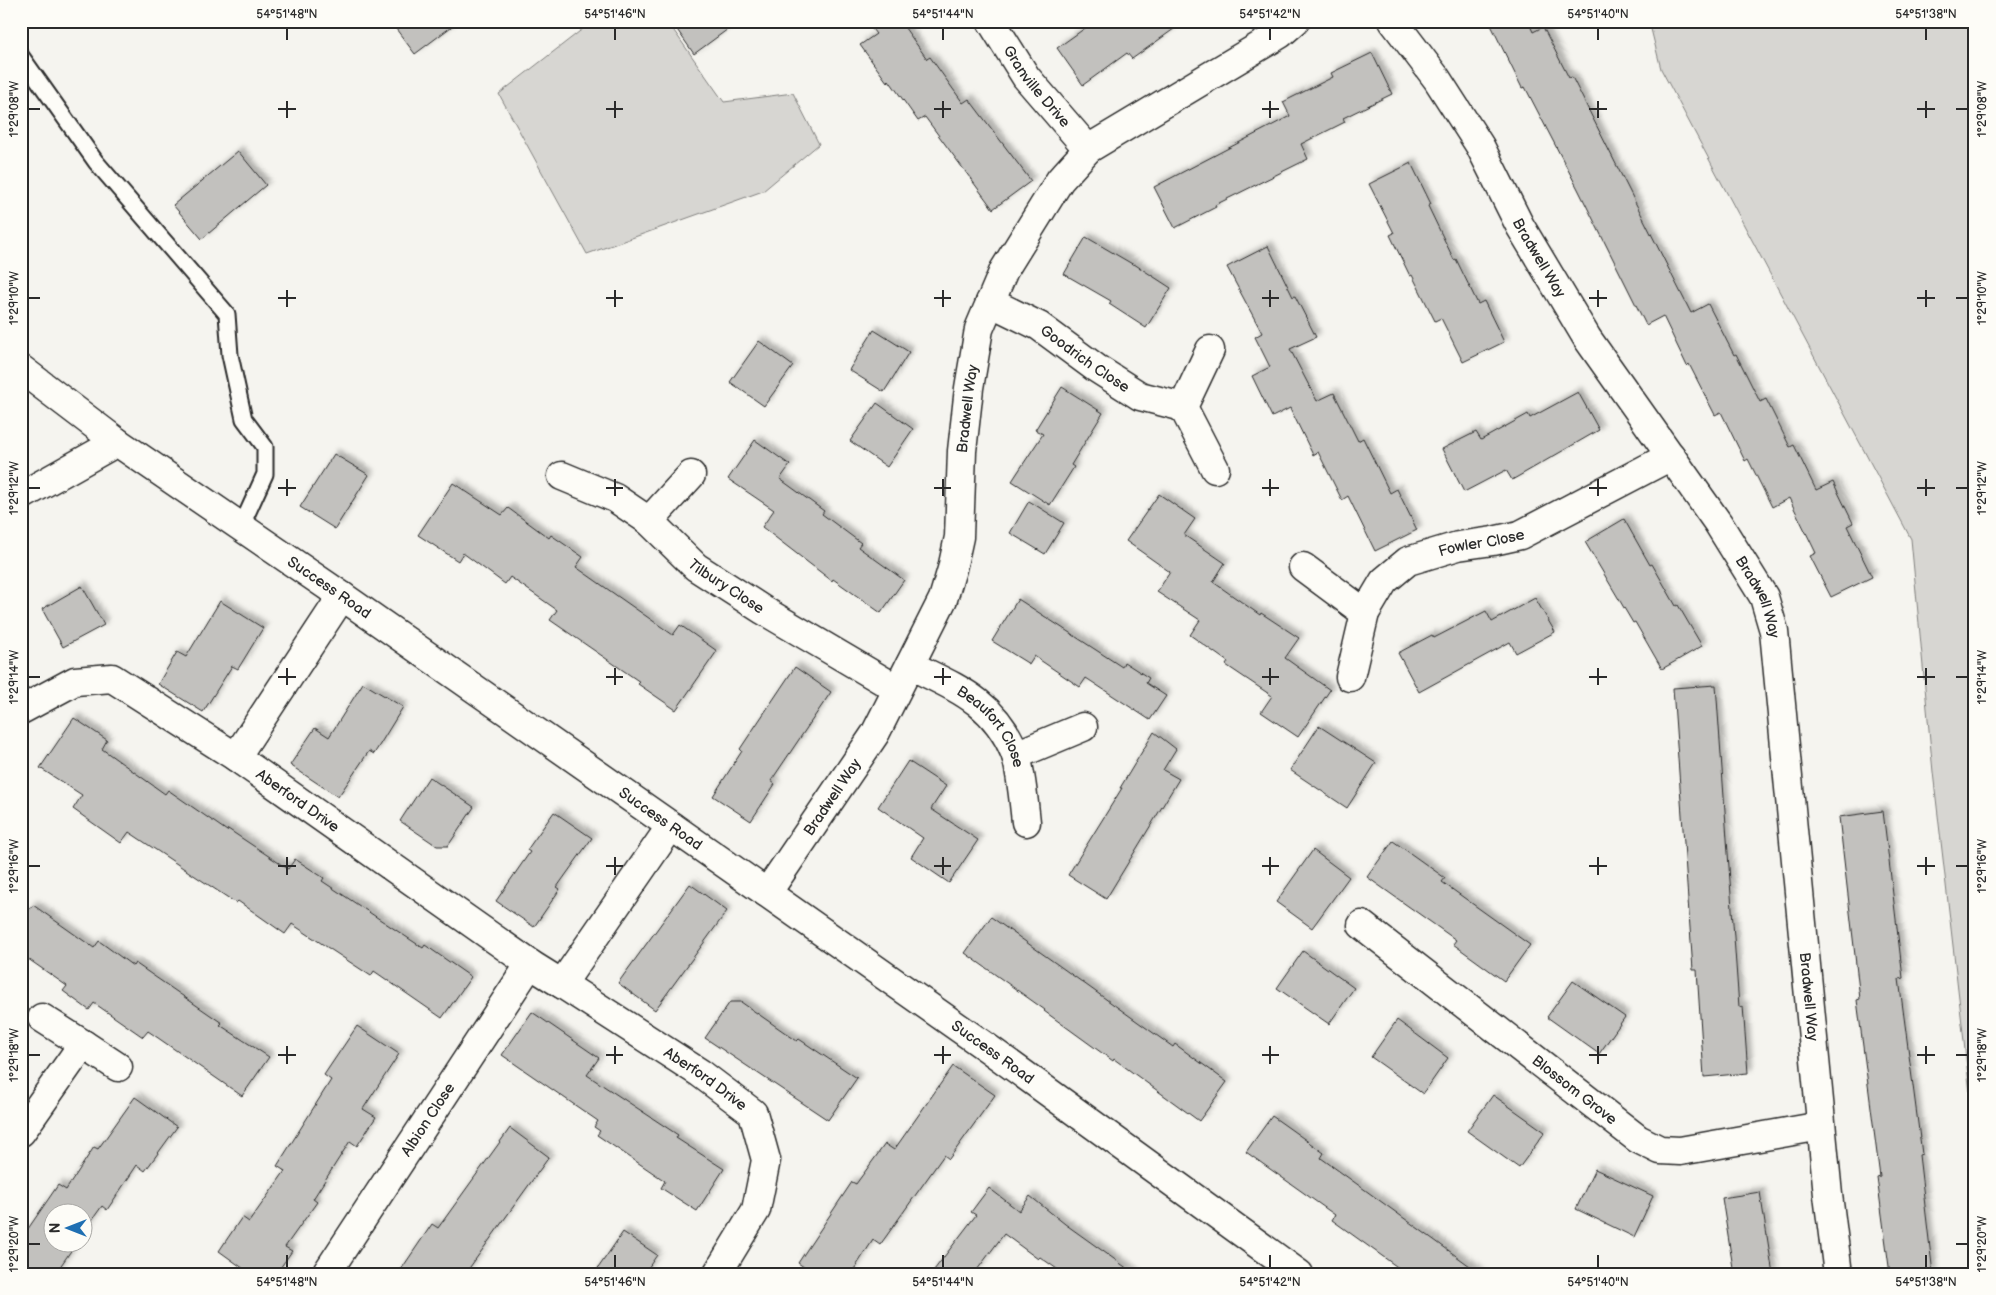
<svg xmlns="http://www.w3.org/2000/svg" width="1996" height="1295" viewBox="0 0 1996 1295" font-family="'Balsamiq Sans',sans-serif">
  <defs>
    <filter id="shadow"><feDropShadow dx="4.5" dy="-4.5" stdDeviation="2.5" flood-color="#0004"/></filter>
  </defs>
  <rect width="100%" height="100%" fill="#f5f4ef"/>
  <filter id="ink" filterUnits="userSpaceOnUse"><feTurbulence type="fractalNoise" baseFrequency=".02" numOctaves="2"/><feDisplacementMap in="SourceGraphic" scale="10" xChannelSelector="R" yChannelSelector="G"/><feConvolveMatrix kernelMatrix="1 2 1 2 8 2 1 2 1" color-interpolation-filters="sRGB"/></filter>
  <g filter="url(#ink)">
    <!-- green -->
    <g fill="#d7d6d2" stroke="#81807e">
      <polygon points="593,21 667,21 724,102 793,93 819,144 763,191 587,254 499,94"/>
      <polygon points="1649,21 1975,21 1975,1137 1933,772 1911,539 1661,69"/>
    </g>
    <!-- building -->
    <g fill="#c2c1be" stroke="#2b2b2b" filter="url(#shadow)">
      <polygon points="390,21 459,21 415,54"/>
      <polygon points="671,21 739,21 694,54"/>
      <polygon points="866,21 900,21 927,59 930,57 963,103 969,99 1031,181 993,209 925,117 918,121 889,80 887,82 860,45 876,34"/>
      <polygon points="1095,21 1185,21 1132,59 1127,53 1083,85 1057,48"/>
      <polygon points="1489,21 1528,21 1533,32 1543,27 1569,78 1572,77 1691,313 1708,304 1734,355 1736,354 1760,402 1766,399 1790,447 1794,445 1816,490 1833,482 1853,523 1847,526 1872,577 1831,597 1810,556 1816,553 1789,498 1772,507 1748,459 1745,461 1721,412 1715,415 1689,364 1687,366 1663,316 1646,325 1578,189 1525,87 1522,88"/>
      <polygon points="1372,53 1392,94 1343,118 1345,122 1301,144 1308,159 1215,205 1216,207 1175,228 1154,187 1290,116 1283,102 1333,77 1331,73"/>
      <polygon points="238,151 266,185 202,239 173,205"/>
      <polygon points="1411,163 1431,204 1428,206 1454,260 1456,259 1478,304 1484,301 1504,342 1463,362 1441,318 1435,321 1412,275 1410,276 1390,235 1394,233 1369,184"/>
      <polygon points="1086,237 1134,265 1134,264 1171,288 1146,328 1109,304 1111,301 1064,274"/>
      <polygon points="1268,246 1293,297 1295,296 1316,337 1290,349 1317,401 1334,393 1358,441 1363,438 1390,493 1397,489 1417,530 1375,551 1348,496 1342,500 1318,452 1313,455 1290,408 1272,417 1252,376 1270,367 1255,337 1262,333 1227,267"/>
      <polygon points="874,330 909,352 884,392 849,370"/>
      <polygon points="759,341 793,366 764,406 730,382"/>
      <polygon points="1062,387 1103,413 1071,465 1074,467 1050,505 1012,481 1043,434 1035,430"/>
      <polygon points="1578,392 1599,430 1512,480 1506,470 1464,492 1442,449 1476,432 1481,440 1528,414 1530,418"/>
      <polygon points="877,403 913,429 887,467 850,441"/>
      <polygon points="755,440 790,465 780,479 824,511 822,514 861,543 858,547 904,580 881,613 833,579 832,581 762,527 774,510 728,479"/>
      <polygon points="334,454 369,475 335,529 300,507"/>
      <polygon points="453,483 502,515 508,508 549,538 551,535 583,557 576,567 673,635 680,625 717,651 676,710 638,684 640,682 550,620 557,610 510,577 505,584 463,553 458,561 418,535"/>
      <polygon points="1159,494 1195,519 1184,535 1225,563 1213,582 1260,615 1261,613 1299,638 1285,658 1330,690 1298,737 1261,712 1272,696 1226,665 1228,662 1190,635 1200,620 1157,592 1170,572 1126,541"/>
      <polygon points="1029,501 1064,523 1045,554 1010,533"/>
      <polygon points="1624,519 1650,565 1652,564 1676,606 1678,605 1702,646 1662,669 1635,622 1633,623 1585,542"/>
      <polygon points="82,586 104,625 63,647 42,609"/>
      <polygon points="1535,598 1555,632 1516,653 1510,642 1419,692 1398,653 1432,635 1434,638 1486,611 1492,622"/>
      <polygon points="1018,599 1122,667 1124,662 1149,678 1146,683 1166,696 1150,720 1086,678 1080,687 1034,656 1029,664 992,641"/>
      <polygon points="220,601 263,628 238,669 232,666 203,712 158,684 177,652 186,657"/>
      <polygon points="795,667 831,692 771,781 775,784 751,821 713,796 742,751 740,749"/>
      <polygon points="363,683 403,707 374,754 369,751 338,797 290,765 315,728 329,737"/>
      <polygon points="1716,685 1739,1007 1743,1006 1748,1073 1704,1077 1697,970 1693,970 1673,688"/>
      <polygon points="74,718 107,740 102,749 165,794 168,790 227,831 228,829 288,869 295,859 324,878 322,881 423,948 425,945 471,977 442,1018 374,971 371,976 292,924 285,934 238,901 236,903 189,872 129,832 121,843 73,809 82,795 40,768"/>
      <polygon points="1319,726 1376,763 1347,808 1290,770"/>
      <polygon points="1154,732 1176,749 1163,770 1179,779 1106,899 1068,875 1122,788 1120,788"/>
      <polygon points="908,761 946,786 931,809 978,840 949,883 911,857 923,838 878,807"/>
      <polygon points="429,777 474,807 448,846 437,846 400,821"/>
      <polygon points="1883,811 1903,978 1899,979 1922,1154 1919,1155 1933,1274 1890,1274 1877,1178 1880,1177 1857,1000 1860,999 1839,817"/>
      <polygon points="554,812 592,838 557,887 560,889 534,927 496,901 530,852 527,850"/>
      <polygon points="1393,841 1445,878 1442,882 1530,945 1504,981 1453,944 1456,940 1367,877"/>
      <polygon points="1313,850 1349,877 1312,928 1276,902"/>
      <polygon points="690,884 727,911 655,1010 618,983"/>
      <polygon points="33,905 94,948 99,941 133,966 135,963 222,1023 220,1025 269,1057 242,1096 148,1031 143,1037 94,1003 89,1010 63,991 67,986 21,954 21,921"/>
      <polygon points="991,917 1173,1047 1175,1044 1227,1082 1199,1121 1114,1059 1113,1061 1044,1011 1045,1010 965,953"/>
      <polygon points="1303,951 1354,988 1329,1024 1277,988"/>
      <polygon points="1573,981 1625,1017 1599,1054 1547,1017"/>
      <polygon points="730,1002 741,1002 797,1041 799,1039 857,1078 828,1120 705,1038"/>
      <polygon points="532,1012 599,1058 587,1075 678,1135 676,1138 724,1169 697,1211 661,1188 665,1181 597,1135 600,1131 594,1127 598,1121 502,1055"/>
      <polygon points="1397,1020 1448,1058 1423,1094 1371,1057"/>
      <polygon points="357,1026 399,1054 363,1109 376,1117 357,1146 350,1141 313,1199 317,1202 285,1247 292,1251 276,1274 251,1274 219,1251 242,1217 249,1222 285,1171 277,1166 331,1080 324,1075"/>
      <polygon points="953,1066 995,1095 949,1159 944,1155 880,1245 873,1240 851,1274 814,1274 798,1263 852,1182 856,1184 885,1144 894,1150"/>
      <polygon points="1493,1095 1545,1132 1519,1168 1467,1131"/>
      <polygon points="135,1097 177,1127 145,1171 137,1165 107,1210 102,1206 82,1234 82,1212 52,1212 52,1242 77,1242 55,1274 21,1274 21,1239 58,1185 66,1190 94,1147 98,1149"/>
      <polygon points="1272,1116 1324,1153 1321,1158 1481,1274 1407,1274 1332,1220 1335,1215 1246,1152"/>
      <polygon points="510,1128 549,1157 465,1274 398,1274 432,1224 438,1228"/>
      <polygon points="1595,1169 1653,1196 1634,1237 1576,1209"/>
      <polygon points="989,1188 1019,1211 1030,1196 1065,1224 1135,1274 1064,1274 1040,1257 1038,1259 1004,1234 974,1274 931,1274 976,1215 971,1212"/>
      <polygon points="1760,1192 1773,1274 1734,1274 1722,1198"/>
      <polygon points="623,1232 657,1255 644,1274 594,1274"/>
    </g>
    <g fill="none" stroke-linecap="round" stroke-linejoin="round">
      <!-- service casing -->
      <g stroke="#2b2b2b" stroke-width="19">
        <polyline id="service" points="21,56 96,162 227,314 230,355 244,419 265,447 265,474 241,527"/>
      </g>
      <!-- minor casing -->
      <g stroke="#2b2b2b" stroke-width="31">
        <g id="minor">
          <path id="s1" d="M 991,21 L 1026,77 L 1088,149"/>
          <path id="s2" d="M 1393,21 L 1437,79 L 1480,146 L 1520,226 L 1587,338 L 1718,523 L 1764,597 L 1774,631 L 1828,1195 L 1838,1274"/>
          <path id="s3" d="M 990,302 L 1039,326 L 1096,368 L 1140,396 L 1183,407"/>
          <polyline points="1210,350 1183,407 1215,469"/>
          <path id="s4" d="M 21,369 L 117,442 L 342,596 L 767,893 L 989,1049 L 1299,1274"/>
          <path id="s5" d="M 562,476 L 615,498 L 649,521 L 696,567 L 763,610 L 897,689"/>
          <polyline points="21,496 117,442"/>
          <polyline points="649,521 691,475"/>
          <polyline points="1303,567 1365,613"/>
          <path id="s6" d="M 910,665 C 956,688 994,701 1015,753 C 1021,769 1024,804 1026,822"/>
          <path id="s7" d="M 1350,677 L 1365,613 L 1384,581 L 1408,561 L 1458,546 L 1493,541 L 1520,535 L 1671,456"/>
          <path id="s8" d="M 21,710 L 75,681 L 112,678 L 236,757 L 530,964 L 562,984 L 671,826"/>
          <polyline points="1016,755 1083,727"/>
          <polyline points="236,757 342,596"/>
          <path id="s9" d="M 767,893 L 875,734 L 943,599 L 952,569 L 959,537 L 962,451 L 969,388 L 979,329 L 1004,270 L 1060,180 L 1088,149 L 1280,34 L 1295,21"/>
          <path id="s10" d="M 1362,925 L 1638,1139 L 1660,1150 L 1680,1151 L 1821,1126"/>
          <path id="s11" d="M 562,984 L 700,1073 L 753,1113 L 766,1160 L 756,1210 L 717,1274"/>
          <polyline points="83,1044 118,1067"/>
          <polyline points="21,1132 83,1044 42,1018"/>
          <path id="s12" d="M 326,1274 L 530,964"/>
        </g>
      </g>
      <!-- service -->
      <use href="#service" stroke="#fdfcf7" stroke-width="15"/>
      <!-- minor -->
      <use href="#minor" stroke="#fdfcf7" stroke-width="28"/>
    </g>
  </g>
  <!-- ticks -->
  <path fill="none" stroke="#2b2b2b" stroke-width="2" d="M 287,28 L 287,40M 615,28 L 615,40M 943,28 L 943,40M 1270,28 L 1270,40M 1598,28 L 1598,40M 1926,28 L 1926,40M 287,101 L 287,118M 615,101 L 615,118M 943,101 L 943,118M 1270,101 L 1270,118M 1598,101 L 1598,118M 1926,101 L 1926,118M 28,109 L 40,109M 278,109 L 296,109M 606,109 L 623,109M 934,109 L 951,109M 1262,109 L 1279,109M 1589,109 L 1607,109M 1917,109 L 1935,109M 1956,109 L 1968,109M 287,290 L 287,307M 615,290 L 615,307M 943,290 L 943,307M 1270,290 L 1270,307M 1598,290 L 1598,307M 1926,290 L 1926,307M 28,298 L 40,298M 278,298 L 296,298M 606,298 L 623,298M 934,298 L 951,298M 1262,298 L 1279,298M 1589,298 L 1607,298M 1917,298 L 1935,298M 1956,298 L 1968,298M 287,479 L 287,496M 615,479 L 615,496M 943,479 L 943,496M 1270,479 L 1270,496M 1598,479 L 1598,496M 1926,479 L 1926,496M 28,488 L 40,488M 278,488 L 296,488M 606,488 L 623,488M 934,488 L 951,488M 1262,488 L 1279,488M 1589,488 L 1607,488M 1917,488 L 1935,488M 1956,488 L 1968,488M 287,668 L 287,685M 615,668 L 615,685M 943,668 L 943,685M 1270,668 L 1270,685M 1598,668 L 1598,685M 1926,668 L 1926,685M 28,677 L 40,677M 278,677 L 296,677M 606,677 L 623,677M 934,677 L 951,677M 1262,677 L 1279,677M 1589,677 L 1607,677M 1917,677 L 1935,677M 1956,677 L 1968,677M 287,857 L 287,875M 615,857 L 615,875M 943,857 L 943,875M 1270,857 L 1270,875M 1598,857 L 1598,875M 1926,857 L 1926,875M 28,866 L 40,866M 278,866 L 296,866M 606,866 L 623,866M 934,866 L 951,866M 1262,866 L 1279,866M 1589,866 L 1607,866M 1917,866 L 1935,866M 1956,866 L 1968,866M 287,1046 L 287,1064M 615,1046 L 615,1064M 943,1046 L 943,1064M 1270,1046 L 1270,1064M 1598,1046 L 1598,1064M 1926,1046 L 1926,1064M 28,1055 L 40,1055M 278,1055 L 296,1055M 606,1055 L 623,1055M 934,1055 L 951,1055M 1262,1055 L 1279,1055M 1589,1055 L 1607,1055M 1917,1055 L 1935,1055M 1956,1055 L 1968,1055M 28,1244 L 40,1244M 1956,1244 L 1968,1244M 287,1255 L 287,1268M 615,1255 L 615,1268M 943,1255 L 943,1268M 1270,1255 L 1270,1268M 1598,1255 L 1598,1268M 1926,1255 L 1926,1268"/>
  <g text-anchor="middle" stroke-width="4" stroke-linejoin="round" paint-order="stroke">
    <!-- street labels -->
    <g font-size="15" fill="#2b2b2b" stroke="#fdfcf7">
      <text dy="5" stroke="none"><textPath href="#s1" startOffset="80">Granville Drive</textPath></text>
      <text dy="5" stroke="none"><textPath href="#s2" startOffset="279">Bradwell Way</textPath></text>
      <text dy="5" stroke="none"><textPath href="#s3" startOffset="111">Goodrich Close</textPath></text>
      <text dy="5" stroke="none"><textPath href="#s9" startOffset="536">Bradwell Way</textPath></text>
      <text dy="5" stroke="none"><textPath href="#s7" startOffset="210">Fowler Close</textPath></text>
      <text dy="5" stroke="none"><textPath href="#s5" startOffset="200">Tilbury Close</textPath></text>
      <text dy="5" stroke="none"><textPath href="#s4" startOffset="378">Success Road</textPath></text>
      <text dy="5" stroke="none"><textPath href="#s2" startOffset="684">Bradwell Way</textPath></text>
      <text dy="5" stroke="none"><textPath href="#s6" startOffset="105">Beaufort Close</textPath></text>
      <text dy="5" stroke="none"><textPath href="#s9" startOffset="116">Bradwell Way</textPath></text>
      <text dy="5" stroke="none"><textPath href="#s8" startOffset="321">Aberford Drive</textPath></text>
      <text dy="5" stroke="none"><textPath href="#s4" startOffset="782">Success Road</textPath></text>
      <text dy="5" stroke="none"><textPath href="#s2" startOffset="1089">Bradwell Way</textPath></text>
      <text dy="5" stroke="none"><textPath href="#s4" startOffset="1188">Success Road</textPath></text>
      <text dy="5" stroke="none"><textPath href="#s11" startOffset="172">Aberford Drive</textPath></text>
      <text dy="5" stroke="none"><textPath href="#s10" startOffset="269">Blossom Grove</textPath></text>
      <text dy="5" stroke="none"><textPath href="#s12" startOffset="185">Albion Close</textPath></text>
    </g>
  </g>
  <!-- margin -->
  <rect width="1996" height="1295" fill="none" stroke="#fdfcf7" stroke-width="55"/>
  <!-- north arrow -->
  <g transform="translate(68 1228) rotate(270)"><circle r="24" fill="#fdfcf7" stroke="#a9a8a5"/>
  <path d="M0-4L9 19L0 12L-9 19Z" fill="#1f6fb2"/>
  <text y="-8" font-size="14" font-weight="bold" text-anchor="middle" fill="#2b2b2b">N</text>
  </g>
  <rect x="28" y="28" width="1940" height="1240" fill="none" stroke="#2b2b2b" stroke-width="2"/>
  <g font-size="12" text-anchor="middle" fill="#2b2b2b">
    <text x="287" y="18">54°51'48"N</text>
    <text x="615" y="18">54°51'46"N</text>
    <text x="943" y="18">54°51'44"N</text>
    <text x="1270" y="18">54°51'42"N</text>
    <text x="1598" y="18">54°51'40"N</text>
    <text x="1926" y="18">54°51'38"N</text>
    <text transform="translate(1982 109) rotate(-90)" y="4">1°29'08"W</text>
    <text transform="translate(14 109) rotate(-90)" y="4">1°29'08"W</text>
    <text transform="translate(1982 298) rotate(-90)" y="4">1°29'10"W</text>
    <text transform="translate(14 298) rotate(-90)" y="4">1°29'10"W</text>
    <text transform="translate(1982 488) rotate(-90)" y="4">1°29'12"W</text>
    <text transform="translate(14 488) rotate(-90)" y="4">1°29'12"W</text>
    <text transform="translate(1982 677) rotate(-90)" y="4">1°29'14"W</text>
    <text transform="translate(14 677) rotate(-90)" y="4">1°29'14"W</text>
    <text transform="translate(1982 866) rotate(-90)" y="4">1°29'16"W</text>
    <text transform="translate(14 866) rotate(-90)" y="4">1°29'16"W</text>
    <text transform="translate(1982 1055) rotate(-90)" y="4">1°29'18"W</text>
    <text transform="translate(14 1055) rotate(-90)" y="4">1°29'18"W</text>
    <text transform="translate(1982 1244) rotate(-90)" y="4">1°29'20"W</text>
    <text transform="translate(14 1244) rotate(-90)" y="4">1°29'20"W</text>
    <text x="287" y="1286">54°51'48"N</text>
    <text x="615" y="1286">54°51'46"N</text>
    <text x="943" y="1286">54°51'44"N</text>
    <text x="1270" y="1286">54°51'42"N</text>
    <text x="1598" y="1286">54°51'40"N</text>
    <text x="1926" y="1286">54°51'38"N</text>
  </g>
</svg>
